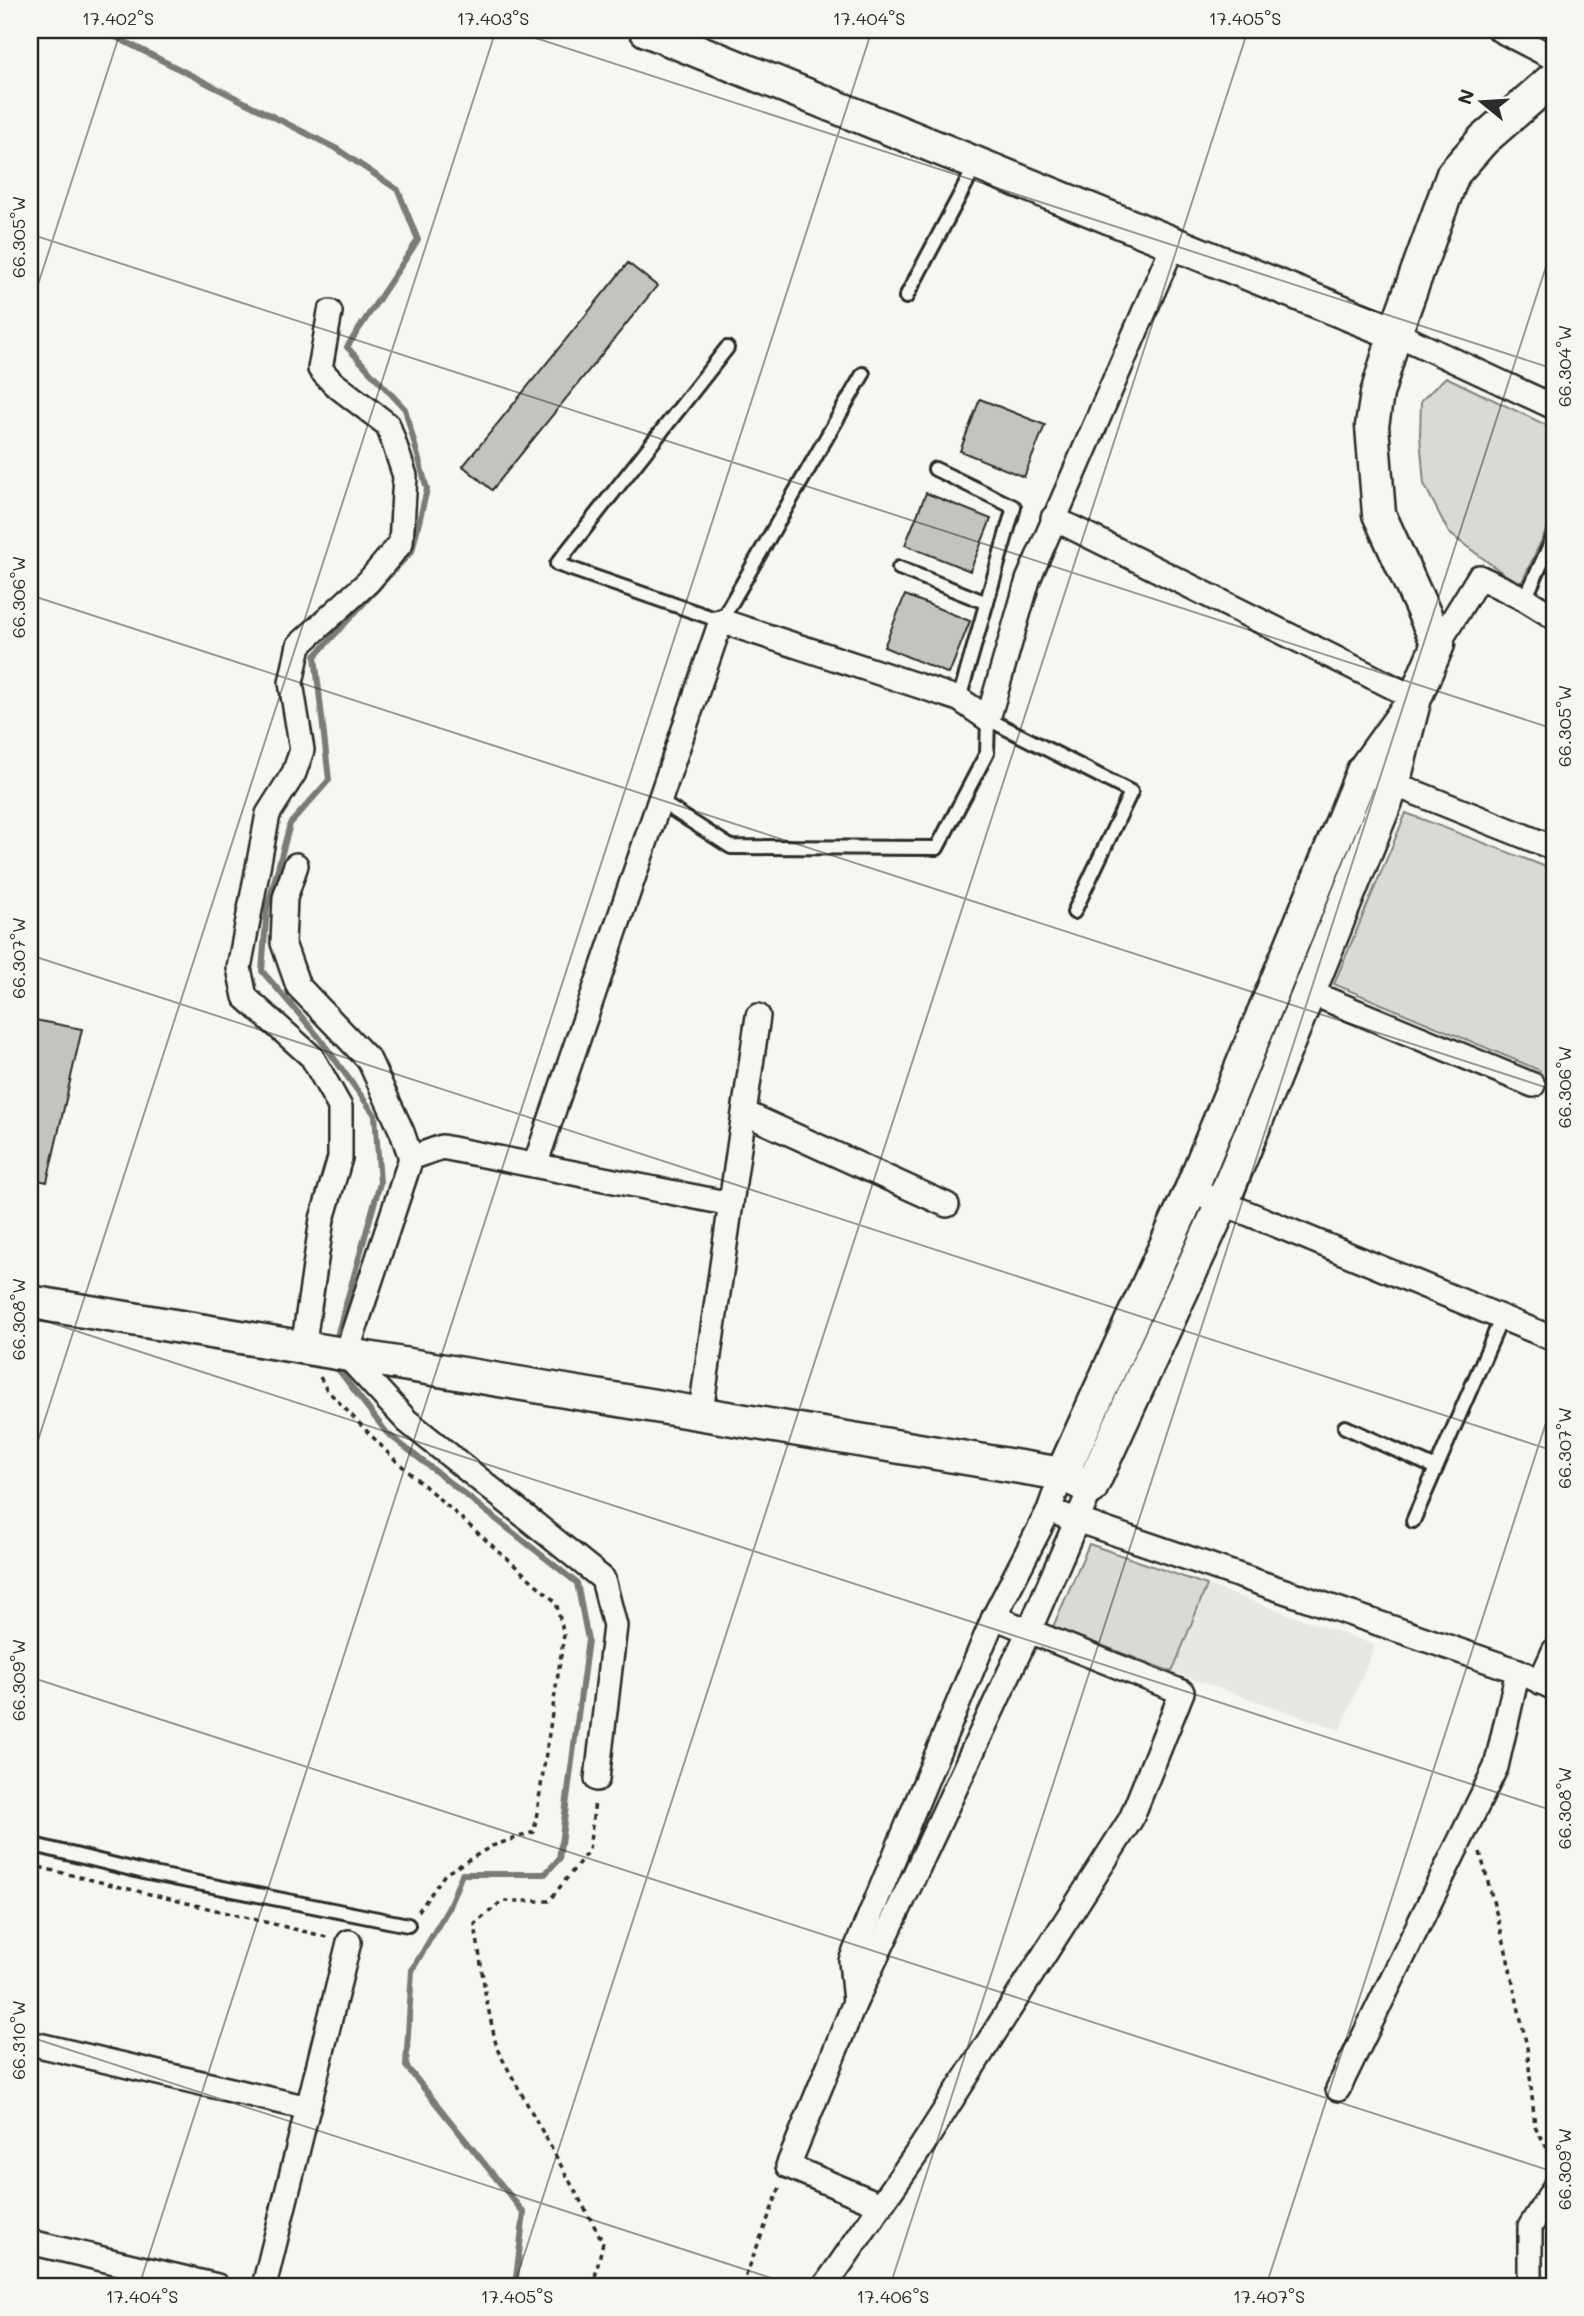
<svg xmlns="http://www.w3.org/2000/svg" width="1584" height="2316" viewBox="0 0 1584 2316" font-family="Mali,sans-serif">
  <rect width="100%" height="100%" fill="#f6f6f2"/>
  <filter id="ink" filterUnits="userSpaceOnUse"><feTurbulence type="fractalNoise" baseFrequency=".0143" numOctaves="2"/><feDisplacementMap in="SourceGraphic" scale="14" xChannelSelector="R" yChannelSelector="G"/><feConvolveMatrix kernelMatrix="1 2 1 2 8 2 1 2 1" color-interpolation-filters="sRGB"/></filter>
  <g filter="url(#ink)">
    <!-- built -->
    <polygon fill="#e7e7e3" points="1207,1585 1375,1645 1340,1730 1172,1672"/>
    <!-- green -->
    <g fill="#d9d9d5" stroke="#828280" stroke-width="2">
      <polygon points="1446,377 1554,429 1554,514 1520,586 1449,533 1424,484 1420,436 1421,401"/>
      <polygon points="1406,813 1554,870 1554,1100 1539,1070 1334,984"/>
      <polygon points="1089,1544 1207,1585 1172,1672 1053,1627"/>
    </g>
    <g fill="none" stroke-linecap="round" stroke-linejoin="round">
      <!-- stream -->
      <g stroke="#7a7a78" stroke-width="6">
        <polyline points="102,30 337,149 398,190 418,240 347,347 405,409 427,489 412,551 315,656 329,780 290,824 267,908 262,971 318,1036 375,1115 380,1183 337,1336 337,1346"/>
        <polyline points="337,1364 337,1368 387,1433 577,1583 588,1640 559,1859 545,1874 462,1874 448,1909 412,1970 406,2066 524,2213 515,2286"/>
      </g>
    </g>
    <!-- building -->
    <g fill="#c3c3c0" stroke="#2b2b2b" stroke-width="2">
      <polygon points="628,263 657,286 492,490 463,466"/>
      <polygon points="980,399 1045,425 1024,477 960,451"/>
      <polygon points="926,493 991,519 970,571 905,545"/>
      <polygon points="905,595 970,621 949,674 884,647"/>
      <polygon points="30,1019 82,1029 47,1182 30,1178"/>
    </g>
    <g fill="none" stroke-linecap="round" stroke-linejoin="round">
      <!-- lane casing -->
      <g stroke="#2b2b2b" stroke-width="18">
        <g id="lane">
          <polyline points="906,297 977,163"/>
          <polyline points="727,348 557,564 721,621 863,374"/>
          <polyline points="935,469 1014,507 959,699"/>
          <polyline points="899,568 987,603"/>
          <polyline points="1525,599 1554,536"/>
          <polyline points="661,802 731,847 937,848 987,753 988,719 1131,792 1074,912"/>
          <polyline points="1345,1427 1436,1468"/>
          <polyline points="1413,1521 1502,1317"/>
          <polyline points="30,1844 148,1873 408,1925"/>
        </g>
      </g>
      <!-- street casing -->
      <g stroke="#2b2b2b" stroke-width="28">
        <g id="street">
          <polyline points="1500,30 1554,58"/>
          <polyline points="1395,333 1554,407"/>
          <polyline points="1053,518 1415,698"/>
          <polyline points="1438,644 1479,577 1525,599 1554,617"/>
          <polyline points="1379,778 1554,848"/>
          <polyline points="296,865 285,898 283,943 298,986 369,1060 402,1132 411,1158"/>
          <polyline points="1309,992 1533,1085"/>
          <polyline points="745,1113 947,1205"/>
          <polyline points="535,1165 721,621 959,699 988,719 1028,580 1174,243"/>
          <polyline points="1191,1190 1554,1339"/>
          <polyline points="303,1348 322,1219 340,1158 340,1107 312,1057 245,997 239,968 268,814 294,773 302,750 291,683 299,645 368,582 401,543 405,476 388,425 333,383 320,369 330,312"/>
          <polyline points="701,1411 758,1016"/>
          <polyline points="1062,1515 1518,1671 1554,1688"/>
          <polyline points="1540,1682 1554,1651"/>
          <polyline points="597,1779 615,1626 603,1579 407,1421 346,1355 411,1158 442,1147 731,1204"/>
          <polyline points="855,2002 851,1961 994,1617 1049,1510 1062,1474"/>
          <polyline points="30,2043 308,2108"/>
          <polyline points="1338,2089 1496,1767 1518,1671"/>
          <polyline points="881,2205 788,2166 855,2002 1029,1631 1091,1488"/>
          <polyline points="30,2242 217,2286"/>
          <polyline points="264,2286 349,1942"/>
          <polyline points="825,2286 922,2146 1131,1819 1182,1692 994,1617"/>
          <polyline points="1530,2286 1530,2227 1554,2188"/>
        </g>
      </g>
      <!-- secondary casing -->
      <g stroke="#2b2b2b" stroke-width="37">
        <g id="secondary">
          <polyline points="646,30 1395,333"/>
          <path d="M 30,1302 C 374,1361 718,1414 1062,1474 L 1091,1488 L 1222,1204 L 1309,992 L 1393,784 L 1415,698 L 1438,644 L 1379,514 L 1372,426 L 1377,394 L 1395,333 L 1453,174 L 1483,140 L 1554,78"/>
          <polyline points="1062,1474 1191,1190 1363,771 1404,714"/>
        </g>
      </g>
      <!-- path -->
      <g stroke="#2b2b2b" stroke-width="3.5" stroke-dasharray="5 5" stroke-linecap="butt">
        <polyline points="320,1377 327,1390 393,1458 556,1602 564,1635 534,1832 492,1846 445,1874 418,1912"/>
        <polyline points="1480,1852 1504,1942 1527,2047 1535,2126 1554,2161"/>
        <polyline points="30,1865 327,1937"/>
        <polyline points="593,2286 603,2242 497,2049 486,1998 475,1924 502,1901 549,1901 589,1850 595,1801"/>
        <polyline points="742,2286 780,2187"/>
      </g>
      <!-- lane -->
      <use href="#lane" stroke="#f6f6f2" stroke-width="12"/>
      <!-- street -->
      <use href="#street" stroke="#f6f6f2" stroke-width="23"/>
      <!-- secondary -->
      <use href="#secondary" stroke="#f6f6f2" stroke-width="32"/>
    </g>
  </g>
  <!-- ticks -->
  <path fill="none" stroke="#2b2b2b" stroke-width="2" stroke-opacity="0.45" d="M 511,30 L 1554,369M 30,234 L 1554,729M 30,309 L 121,30M 30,595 L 1554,1090M 30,955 L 1554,1451M 30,1316 L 1554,1811M 30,1465 L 496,30M 30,1677 L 1554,2172M 30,2037 L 796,2286M 139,2286 L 872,30M 514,2286 L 1248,30M 890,2286 L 1554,242M 1266,2286 L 1554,1398"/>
  <!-- margin -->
  <rect width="1584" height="2316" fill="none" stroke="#f6f6f2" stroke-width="77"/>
  <!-- north arrow -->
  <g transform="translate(1482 102) rotate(288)" stroke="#f6f6f2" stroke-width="5" paint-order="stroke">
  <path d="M0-5L12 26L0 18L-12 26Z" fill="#2b2b2b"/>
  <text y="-10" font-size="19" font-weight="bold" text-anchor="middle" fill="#2b2b2b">N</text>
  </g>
  <rect x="38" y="38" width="1508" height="2240" fill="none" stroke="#2b2b2b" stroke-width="2.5"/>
  <g font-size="18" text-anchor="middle" fill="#2b2b2b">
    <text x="118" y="25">17.402°S</text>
    <text x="493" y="25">17.403°S</text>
    <text x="869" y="25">17.404°S</text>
    <text x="1245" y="25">17.405°S</text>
    <text transform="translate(19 237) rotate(-90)" y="6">66.305°W</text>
    <text transform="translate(1565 366) rotate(-90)" y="6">66.304°W</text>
    <text transform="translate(19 597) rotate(-90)" y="6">66.306°W</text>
    <text transform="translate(1565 726) rotate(-90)" y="6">66.305°W</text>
    <text transform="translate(19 958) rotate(-90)" y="6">66.307°W</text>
    <text transform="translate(1565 1087) rotate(-90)" y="6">66.306°W</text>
    <text transform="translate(19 1319) rotate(-90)" y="6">66.308°W</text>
    <text transform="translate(1565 1448) rotate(-90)" y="6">66.307°W</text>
    <text transform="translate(19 1680) rotate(-90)" y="6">66.309°W</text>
    <text transform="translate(1565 1808) rotate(-90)" y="6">66.308°W</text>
    <text transform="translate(19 2040) rotate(-90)" y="6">66.310°W</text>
    <text transform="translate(1565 2169) rotate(-90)" y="6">66.309°W</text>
    <text x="142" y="2303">17.404°S</text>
    <text x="517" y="2303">17.405°S</text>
    <text x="893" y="2303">17.406°S</text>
    <text x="1269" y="2303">17.407°S</text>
  </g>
</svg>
